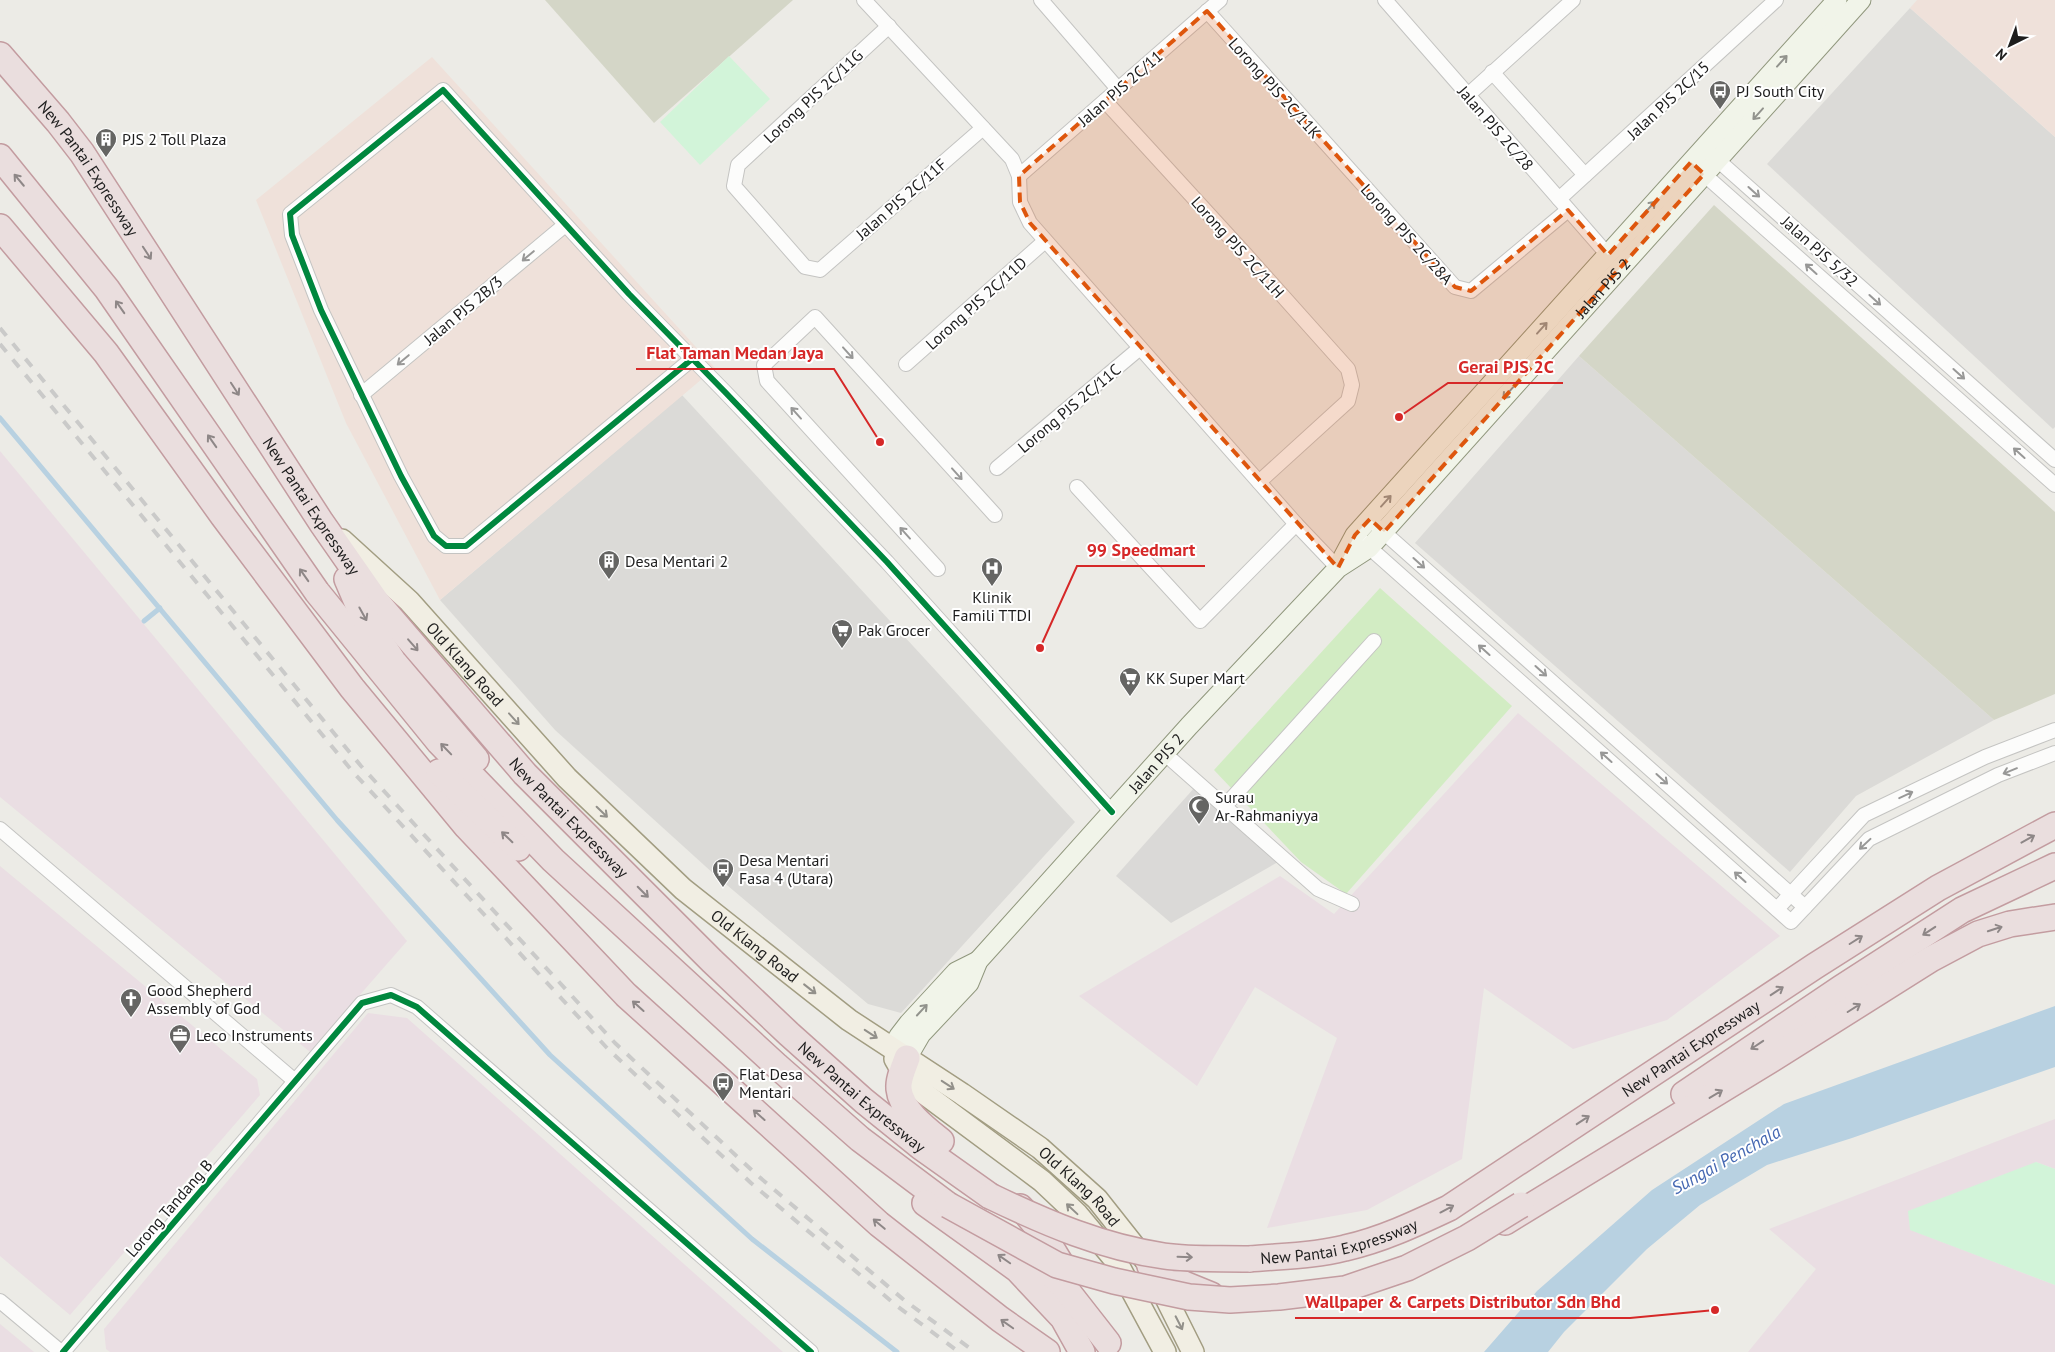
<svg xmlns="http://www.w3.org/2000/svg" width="2055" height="1352" viewBox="0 0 2055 1352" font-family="'PT Sans',sans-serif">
  <rect width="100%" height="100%" fill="#ecebe6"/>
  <!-- residential -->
  <g fill="#dbdad7">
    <polygon points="1910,8 2055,137 2055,427 2053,429 1767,164"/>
    <polygon points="1579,356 1994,720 1856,796 1790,872 1415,543"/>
    <polygon points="682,395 1075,822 901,1013 868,1004 715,875 555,730 440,600"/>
  </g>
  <!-- commercial -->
  <g fill="#efe1da">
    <polygon points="1917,0 2055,0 2055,137 1910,8"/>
    <polygon points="432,57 715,368 440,600 346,423 256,200"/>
  </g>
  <!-- industrial -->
  <g fill="#eadee3">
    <polygon points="0,451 407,941 310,1052 0,797"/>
    <polygon points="1518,713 1780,936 1667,1020 1573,1049 1484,988 1462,1159 1367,1210 1267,1228 1337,1038 1255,987 1197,1086 1079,996 1280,876 1334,914"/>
    <polygon points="0,866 257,1079 260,1095 70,1315 0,1256"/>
    <polygon points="368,1013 407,1018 783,1352 110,1352 106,1349 104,1329"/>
    <polygon points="2055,1119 2055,1169 2036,1162 1911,1230 2055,1285 2055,1352 1748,1352 1816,1269 1769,1229"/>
    <polygon points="0,1324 34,1352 0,1352"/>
  </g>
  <!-- religious -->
  <polygon fill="#dad9d7" points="1195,787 1278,862 1171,923 1116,876"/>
  <!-- construction -->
  <g fill="#d4d6c7">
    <polygon points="545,0 793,0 654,123"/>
    <polygon points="1714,205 2055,512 2055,694 1994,720 1579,356"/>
  </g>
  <!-- grass -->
  <polygon fill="#d2ecc3" points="1380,588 1512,706 1346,894 1301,862 1214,770"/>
  <!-- park -->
  <g fill="#d2f4d9">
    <polygon points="729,56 770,99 700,165 660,122"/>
    <polygon points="2036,1162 2055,1169 2055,1285 1910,1230 1908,1211"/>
  </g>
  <!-- water -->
  <polygon fill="#b8d1e1" points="2055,1006 2055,1067 1852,1138 1767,1165 1700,1205 1647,1249 1564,1332 1548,1352 1484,1352 1537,1291 1652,1190 1784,1104"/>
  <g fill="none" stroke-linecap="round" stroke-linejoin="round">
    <!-- stream -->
    <g stroke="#b8d1e1" stroke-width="5">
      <polyline points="0,418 337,820 550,1055 752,1239 897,1352"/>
      <polyline points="144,621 160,608"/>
    </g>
    <!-- minor casing -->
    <g stroke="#c4c4c2" stroke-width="16">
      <g id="minor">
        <polyline points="864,0 1012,159 1019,176 1020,202 1030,223 1296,524 1338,568"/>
        <polyline points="1041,0 1118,89"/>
        <polyline points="1385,0 1608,255"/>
        <polyline points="1207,11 1455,287 1471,291 1568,210"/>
        <polyline points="889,26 738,165 734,186 805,267 820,270 983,128"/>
        <polyline points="1492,72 1585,175"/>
        <polyline points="1468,95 1573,0"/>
        <polyline points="1105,101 1246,255 1348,369 1352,385 1348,401 1259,482"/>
        <polyline points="1712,155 2055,460"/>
        <polyline points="1698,169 2055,485"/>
        <polyline points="1019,176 1220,0"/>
        <polyline points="1559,199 1776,0"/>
        <polyline points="692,359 466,546 446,546 434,536 401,476 321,310 292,235 290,214 443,90 629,294 725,392 887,562 1112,812"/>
        <polyline points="906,364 1045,241"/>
        <polyline points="361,395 565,225"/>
        <polyline points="997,468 1140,348"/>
        <polyline points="1077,487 1200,621 1296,524"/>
        <polyline points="1378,527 1805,907"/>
        <polyline points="1362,541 1791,922 1869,839 1998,775 2055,753"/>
        <polyline points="938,569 767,381 764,365 815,317 995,515"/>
        <polyline points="1164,753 1318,889 1352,904"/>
        <polyline points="1224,807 1374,641"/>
        <polyline points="0,829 295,1081"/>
        <polyline points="1777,909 1864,815 1985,757 2055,730"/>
        <polyline points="0,1301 61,1352"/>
        <polyline points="63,1352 362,1003 391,995 417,1007 811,1352"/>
      </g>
    </g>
    <!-- secondary casing -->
    <g stroke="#90977d" stroke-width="21">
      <g id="secondary">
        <polyline points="1339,565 1355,535 1837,0"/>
        <polyline points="892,1048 899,1036 909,1023 956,972 978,961"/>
        <path id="s1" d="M 907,1058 L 921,1034 L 969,983 L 978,961 L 1189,726 L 1338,568 L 1369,548 L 1861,0"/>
      </g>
    </g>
    <!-- primary casing -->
    <g stroke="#a29d82" stroke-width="24">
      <g id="primary">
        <path id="s2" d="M 342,540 L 409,601 L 567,778 L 683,889 L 849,1020 L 962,1094 L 1040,1148 L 1097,1199 L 1150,1266 L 1193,1352"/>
        <polyline points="895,1059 902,1071 925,1094 1042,1181 1077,1214 1116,1261 1165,1352"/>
      </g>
    </g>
    <!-- motorway casing -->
    <g stroke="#c39ca0" stroke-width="28">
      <g id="motorway">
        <path id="s3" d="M 0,55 L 58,122 L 82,153 L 321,522 L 376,601 L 525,774 L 712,961 L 789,1034 L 864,1101 L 921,1147 L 990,1196"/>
        <polyline points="0,157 107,289 317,592 439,742 553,860 777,1066 860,1139 948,1205"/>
        <polyline points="0,227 106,353 223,516 352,688 467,827 626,995 738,1096 879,1224 1000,1319 1047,1352"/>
        <polyline points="347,579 362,614 393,661 476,759"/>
        <polyline points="439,772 518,848"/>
        <path d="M 907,1058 C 904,1067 898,1079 899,1089 C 901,1110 926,1129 941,1141"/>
        <polyline points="1684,1094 1841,988 1962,910 2055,866"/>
        <polyline points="925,1203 1017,1269 1063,1318 1082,1352"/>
        <path d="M 1020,1207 C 1040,1227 1054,1252 1068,1276"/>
        <polyline points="1505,1222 1772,1059 1931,959 1978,934 2010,924 2055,917"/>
        <polyline points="1032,1254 1065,1288 1108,1343"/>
        <path id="s4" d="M 1249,1259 C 1281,1256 1314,1256 1345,1248 C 1381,1240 1415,1224 1449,1208 L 1815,966 L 1938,888 L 2055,825"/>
        <polyline points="1150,1266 1184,1284 1211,1295"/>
      </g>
    </g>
    <!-- minor -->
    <use href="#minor" stroke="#fcfcfb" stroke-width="14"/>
    <!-- secondary -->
    <use href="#secondary" stroke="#f1f4e9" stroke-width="19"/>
    <!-- primary -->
    <use href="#primary" stroke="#f1eee3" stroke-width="21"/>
    <!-- motorway -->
    <use href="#motorway" stroke="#eadede" stroke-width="25"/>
    <!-- rail -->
    <g stroke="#cacac9" stroke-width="4" stroke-dasharray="10 10" stroke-linecap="butt">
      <polyline points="0,328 361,766 615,1043 757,1175 904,1300 975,1352"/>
      <polyline points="0,344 353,772 607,1048 751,1183 897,1306 959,1352"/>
    </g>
    <!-- motorway-bridge casing -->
    <g stroke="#c39ca0" stroke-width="28" stroke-linecap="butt">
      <g id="motorway-bridge">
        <path d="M 990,1196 C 1046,1223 1102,1247 1164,1256 C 1192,1260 1221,1258 1249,1259"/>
        <polyline points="948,1205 1057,1265 1114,1281 1189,1297 1230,1300 1279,1297 1345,1289 1407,1268 1467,1238 1521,1205"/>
      </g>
    </g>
    <!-- motorway-bridge -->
    <use href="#motorway-bridge" stroke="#eadede" stroke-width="25"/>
    <!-- cycleway casing -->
    <g stroke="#fff" stroke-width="9">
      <g id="cycleway">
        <polyline points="692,359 466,546 446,546 434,536 401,476 321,310 292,235 290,214 443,90 629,294 725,392 887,562 1112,812"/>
        <polyline points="63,1352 362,1003 391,995 417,1007 811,1352"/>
      </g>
    </g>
    <!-- cycleway -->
    <use href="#cycleway" stroke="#00873e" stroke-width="6"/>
  </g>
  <!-- one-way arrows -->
  <defs><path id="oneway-shaft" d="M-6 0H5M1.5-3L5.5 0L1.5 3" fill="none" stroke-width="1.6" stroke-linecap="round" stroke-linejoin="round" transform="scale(1.25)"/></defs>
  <g stroke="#92938d">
    <use href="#oneway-shaft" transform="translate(1782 61) rotate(-48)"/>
    <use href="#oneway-shaft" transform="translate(1758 114) rotate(132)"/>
    <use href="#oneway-shaft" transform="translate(1650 207) rotate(-48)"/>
    <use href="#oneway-shaft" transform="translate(1542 328) rotate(-48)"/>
    <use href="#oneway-shaft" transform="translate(1508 393) rotate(132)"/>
    <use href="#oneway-shaft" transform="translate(1386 501) rotate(-48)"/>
    <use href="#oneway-shaft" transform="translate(922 1010) rotate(-47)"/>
  </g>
  <g stroke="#8e8787">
    <use href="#oneway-shaft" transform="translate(19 180) rotate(-130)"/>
    <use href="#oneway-shaft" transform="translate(147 253) rotate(57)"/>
    <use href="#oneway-shaft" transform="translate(120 307) rotate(-125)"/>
    <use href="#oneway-shaft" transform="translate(235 389) rotate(57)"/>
    <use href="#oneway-shaft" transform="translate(212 441) rotate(-125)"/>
    <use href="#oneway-shaft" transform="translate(304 575) rotate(-125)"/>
    <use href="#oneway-shaft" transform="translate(363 614) rotate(61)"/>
    <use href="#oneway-shaft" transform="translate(413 645) rotate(49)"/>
    <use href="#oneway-shaft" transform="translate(446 749) rotate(-134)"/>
    <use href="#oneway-shaft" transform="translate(507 837) rotate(-136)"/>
    <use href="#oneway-shaft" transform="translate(2028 839) rotate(-29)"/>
    <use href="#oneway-shaft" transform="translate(643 892) rotate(45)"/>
    <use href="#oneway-shaft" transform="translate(1995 929) rotate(-18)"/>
    <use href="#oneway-shaft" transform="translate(1929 931) rotate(147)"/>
    <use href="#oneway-shaft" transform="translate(1856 940) rotate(-32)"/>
    <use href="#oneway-shaft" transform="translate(1777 991) rotate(-33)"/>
    <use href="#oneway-shaft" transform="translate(638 1006) rotate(-138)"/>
    <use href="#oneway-shaft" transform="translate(1854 1008) rotate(-32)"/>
    <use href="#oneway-shaft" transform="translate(1757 1045) rotate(146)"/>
    <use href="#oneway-shaft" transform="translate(1716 1094) rotate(-31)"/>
    <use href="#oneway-shaft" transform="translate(759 1115) rotate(-138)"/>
    <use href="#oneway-shaft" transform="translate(1583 1120) rotate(-33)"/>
    <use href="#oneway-shaft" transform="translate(1447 1209) rotate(-28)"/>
    <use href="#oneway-shaft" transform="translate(879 1224) rotate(-140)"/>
    <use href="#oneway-shaft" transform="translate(1185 1257) rotate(2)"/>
    <use href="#oneway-shaft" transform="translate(1004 1259) rotate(-145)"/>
    <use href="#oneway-shaft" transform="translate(1007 1324) rotate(-145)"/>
  </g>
  <g stroke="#989897">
    <use href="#oneway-shaft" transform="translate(1754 192) rotate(42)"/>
    <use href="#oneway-shaft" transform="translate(528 256) rotate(140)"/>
    <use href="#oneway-shaft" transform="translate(1811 269) rotate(-138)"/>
    <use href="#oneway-shaft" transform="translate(1875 300) rotate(42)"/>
    <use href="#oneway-shaft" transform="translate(848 353) rotate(48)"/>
    <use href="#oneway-shaft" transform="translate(403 360) rotate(140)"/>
    <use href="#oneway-shaft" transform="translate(1959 374) rotate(42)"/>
    <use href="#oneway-shaft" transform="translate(796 413) rotate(-132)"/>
    <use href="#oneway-shaft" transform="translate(2019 453) rotate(-138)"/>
    <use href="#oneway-shaft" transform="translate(957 474) rotate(48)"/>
    <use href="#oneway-shaft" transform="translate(905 533) rotate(-132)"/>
    <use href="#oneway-shaft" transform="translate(1419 563) rotate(42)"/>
    <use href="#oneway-shaft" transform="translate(1484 650) rotate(-138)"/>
    <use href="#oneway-shaft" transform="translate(1541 671) rotate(42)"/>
    <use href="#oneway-shaft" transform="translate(1606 757) rotate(-138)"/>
    <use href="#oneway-shaft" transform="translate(2010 771) rotate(158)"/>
    <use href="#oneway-shaft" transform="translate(1662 779) rotate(42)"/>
    <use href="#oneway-shaft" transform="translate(1906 795) rotate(-25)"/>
    <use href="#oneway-shaft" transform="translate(1865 844) rotate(137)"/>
    <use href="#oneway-shaft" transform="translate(1740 877) rotate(-138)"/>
  </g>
  <g stroke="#92908a">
    <use href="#oneway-shaft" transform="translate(514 719) rotate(48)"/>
    <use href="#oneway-shaft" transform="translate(602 812) rotate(44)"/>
    <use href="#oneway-shaft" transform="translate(810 989) rotate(38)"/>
    <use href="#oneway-shaft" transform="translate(871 1034) rotate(33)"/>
    <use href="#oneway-shaft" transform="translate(948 1085) rotate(33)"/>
    <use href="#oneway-shaft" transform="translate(1072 1209) rotate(-137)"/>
    <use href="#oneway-shaft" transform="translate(1179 1323) rotate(63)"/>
  </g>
  <!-- marked area -->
  <path fill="#de560d" fill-opacity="0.2" stroke="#de560d" stroke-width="4" stroke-dasharray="10 6" stroke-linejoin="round" d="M 1207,11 L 1455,287 L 1471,291 L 1568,210 L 1608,255 L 1691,162 L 1704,174 L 1384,532 L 1370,519 L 1355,535 L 1338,568 L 1030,223 L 1020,202 L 1019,176 Z"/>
  <!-- icons -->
  <defs>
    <g id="bus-pin" transform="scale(1.125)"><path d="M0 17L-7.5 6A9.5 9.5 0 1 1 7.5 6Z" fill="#656563" stroke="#fff"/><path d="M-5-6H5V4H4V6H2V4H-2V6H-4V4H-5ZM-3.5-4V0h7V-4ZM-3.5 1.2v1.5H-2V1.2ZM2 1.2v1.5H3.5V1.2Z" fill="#fff"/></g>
    <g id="building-pin" transform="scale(1.125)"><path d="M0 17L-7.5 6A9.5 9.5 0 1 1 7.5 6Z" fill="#656563" stroke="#fff"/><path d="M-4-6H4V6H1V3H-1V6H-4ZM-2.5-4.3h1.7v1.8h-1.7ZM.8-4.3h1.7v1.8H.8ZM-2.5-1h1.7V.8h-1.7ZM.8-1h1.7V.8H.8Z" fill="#fff"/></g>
    <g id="hospital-pin" transform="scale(1.125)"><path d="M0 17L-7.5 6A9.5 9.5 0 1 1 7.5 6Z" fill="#656563" stroke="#fff"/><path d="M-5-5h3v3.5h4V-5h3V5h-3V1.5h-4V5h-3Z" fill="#fff"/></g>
    <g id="supermarket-pin" transform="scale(1.125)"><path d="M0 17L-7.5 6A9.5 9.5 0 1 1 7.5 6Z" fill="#656563" stroke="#fff"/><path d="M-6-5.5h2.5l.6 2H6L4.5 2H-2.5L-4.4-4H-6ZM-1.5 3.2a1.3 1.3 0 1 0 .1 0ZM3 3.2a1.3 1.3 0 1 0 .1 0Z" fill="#fff"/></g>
    <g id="mosque-pin" transform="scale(1.125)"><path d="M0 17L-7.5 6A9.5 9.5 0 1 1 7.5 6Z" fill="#656563" stroke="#fff"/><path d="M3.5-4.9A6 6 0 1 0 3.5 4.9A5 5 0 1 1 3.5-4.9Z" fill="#fff"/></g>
    <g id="church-pin" transform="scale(1.125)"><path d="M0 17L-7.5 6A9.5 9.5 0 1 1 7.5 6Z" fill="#656563" stroke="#fff"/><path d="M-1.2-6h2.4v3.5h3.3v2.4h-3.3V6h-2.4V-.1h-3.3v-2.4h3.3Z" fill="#fff"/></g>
    <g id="office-pin" transform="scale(1.125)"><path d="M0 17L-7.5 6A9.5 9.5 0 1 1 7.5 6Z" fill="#656563" stroke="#fff"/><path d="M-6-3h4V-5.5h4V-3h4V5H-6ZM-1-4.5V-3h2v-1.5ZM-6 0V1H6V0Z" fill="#fff"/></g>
  </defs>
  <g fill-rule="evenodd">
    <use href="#bus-pin" x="1720" y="91"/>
    <use href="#building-pin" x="106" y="139"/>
    <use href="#building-pin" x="609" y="561"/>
    <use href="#hospital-pin" x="992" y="568"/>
    <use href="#supermarket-pin" x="842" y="630"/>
    <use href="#supermarket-pin" x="1130" y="678"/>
    <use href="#mosque-pin" x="1199" y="806"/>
    <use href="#bus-pin" x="723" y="869"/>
    <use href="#church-pin" x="131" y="999"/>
    <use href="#office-pin" x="180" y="1035"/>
    <use href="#bus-pin" x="723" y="1083"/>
  </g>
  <g text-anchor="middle" stroke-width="4" stroke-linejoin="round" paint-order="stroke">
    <!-- street labels -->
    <g font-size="16" fill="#1d1d1d" stroke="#fff">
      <text transform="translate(1120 88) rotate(-41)" y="6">Jalan PJS 2C/11</text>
      <text transform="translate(1275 88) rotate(48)" y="6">Lorong PJS 2C/11K</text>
      <text transform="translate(813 96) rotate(-43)" y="6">Lorong PJS 2C/11G</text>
      <text transform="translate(1668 100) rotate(-43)" y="6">Jalan PJS 2C/15</text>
      <text transform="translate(1496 128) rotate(49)" y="6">Jalan PJS 2C/28</text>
      <text dy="6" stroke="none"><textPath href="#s3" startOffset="144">New Pantai Expressway</textPath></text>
      <text transform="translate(901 199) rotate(-41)" y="6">Jalan PJS 2C/11F</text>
      <text transform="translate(1407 234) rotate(48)" y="6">Lorong PJS 2C/28A</text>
      <text transform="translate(1238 247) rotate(48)" y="6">Lorong PJS 2C/11H</text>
      <text transform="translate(1820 251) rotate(42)" y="6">Jalan PJS 5/32</text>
      <text dy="6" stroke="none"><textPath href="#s1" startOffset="1041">Jalan PJS 2</textPath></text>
      <text transform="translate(976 303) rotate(-42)" y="6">Lorong PJS 2C/11D</text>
      <text transform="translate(463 310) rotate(-40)" y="6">Jalan PJS 2B/3</text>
      <text transform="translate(1069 408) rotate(-40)" y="6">Lorong PJS 2C/11C</text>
      <text dy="6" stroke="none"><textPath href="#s3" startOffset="549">New Pantai Expressway</textPath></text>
      <text dy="6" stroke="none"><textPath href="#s2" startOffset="175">Old Klang Road</textPath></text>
      <text dy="6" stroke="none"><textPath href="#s1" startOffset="388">Jalan PJS 2</textPath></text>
      <text dy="6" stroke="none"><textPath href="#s3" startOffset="954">New Pantai Expressway</textPath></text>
      <text dy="6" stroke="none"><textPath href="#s2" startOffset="580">Old Klang Road</textPath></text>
      <text dy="6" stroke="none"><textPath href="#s4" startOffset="498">New Pantai Expressway</textPath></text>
      <text dy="6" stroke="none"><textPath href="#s3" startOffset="1359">New Pantai Expressway</textPath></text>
      <text dy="6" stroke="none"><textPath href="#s2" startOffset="985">Old Klang Road</textPath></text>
      <text transform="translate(169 1208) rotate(-49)" y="6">Lorong Tandang B</text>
      <text dy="6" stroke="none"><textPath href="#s4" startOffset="92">New Pantai Expressway</textPath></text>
    </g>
    <!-- poi labels -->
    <g font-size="16" fill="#1d1d1d" stroke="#fff" text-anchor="start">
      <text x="1736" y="97">PJ South City</text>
      <text x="122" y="145">PJS 2 Toll Plaza</text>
      <text x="625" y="567">Desa Mentari 2</text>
      <text x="992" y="603" text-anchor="middle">Klinik<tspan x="992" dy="18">Famili TTDI</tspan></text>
      <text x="858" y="636">Pak Grocer</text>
      <text x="1146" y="684">KK Super Mart</text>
      <text x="1215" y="803">Surau<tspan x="1215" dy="18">Ar-Rahmaniyya</tspan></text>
      <text x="739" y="866">Desa Mentari<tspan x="739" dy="18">Fasa 4 (Utara)</tspan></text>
      <text x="147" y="996">Good Shepherd<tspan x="147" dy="18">Assembly of God</tspan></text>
      <text x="196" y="1041">Leco Instruments</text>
      <text x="739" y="1080">Flat Desa<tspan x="739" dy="18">Mentari</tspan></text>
    </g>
    <!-- water labels -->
    <g font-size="18" font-style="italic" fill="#4568b2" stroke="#fff">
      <text transform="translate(1726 1160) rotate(-29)" y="6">Sungai Penchala</text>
    </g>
  </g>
  <!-- callouts -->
  <path fill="none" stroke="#d62828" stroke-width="2" d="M880 442L834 369H636M1399 417L1448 383H1563M1040 648L1077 566H1205M1715 1310L1630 1318H1295"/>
  <g fill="#d62828" stroke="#fff" stroke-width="2">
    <circle cx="880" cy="442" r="5"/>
    <circle cx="1399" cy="417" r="5"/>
    <circle cx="1040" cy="648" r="5"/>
    <circle cx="1715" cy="1310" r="5"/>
  </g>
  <g font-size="18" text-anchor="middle" font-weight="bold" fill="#d62828" stroke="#fff" stroke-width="4" stroke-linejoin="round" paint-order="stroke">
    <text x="735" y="359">Flat Taman Medan Jaya</text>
    <text x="1506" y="373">Gerai PJS 2C</text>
    <text x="1141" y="556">99 Speedmart</text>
    <text x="1463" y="1308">Wallpaper &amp; Carpets Distributor Sdn Bhd</text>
  </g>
  <!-- north arrow -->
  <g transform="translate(2010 45) rotate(222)" stroke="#ffffff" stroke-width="4" paint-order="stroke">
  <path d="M0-4L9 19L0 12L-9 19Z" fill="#1d1d1d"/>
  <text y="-8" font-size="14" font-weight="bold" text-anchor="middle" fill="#1d1d1d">N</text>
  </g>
</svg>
